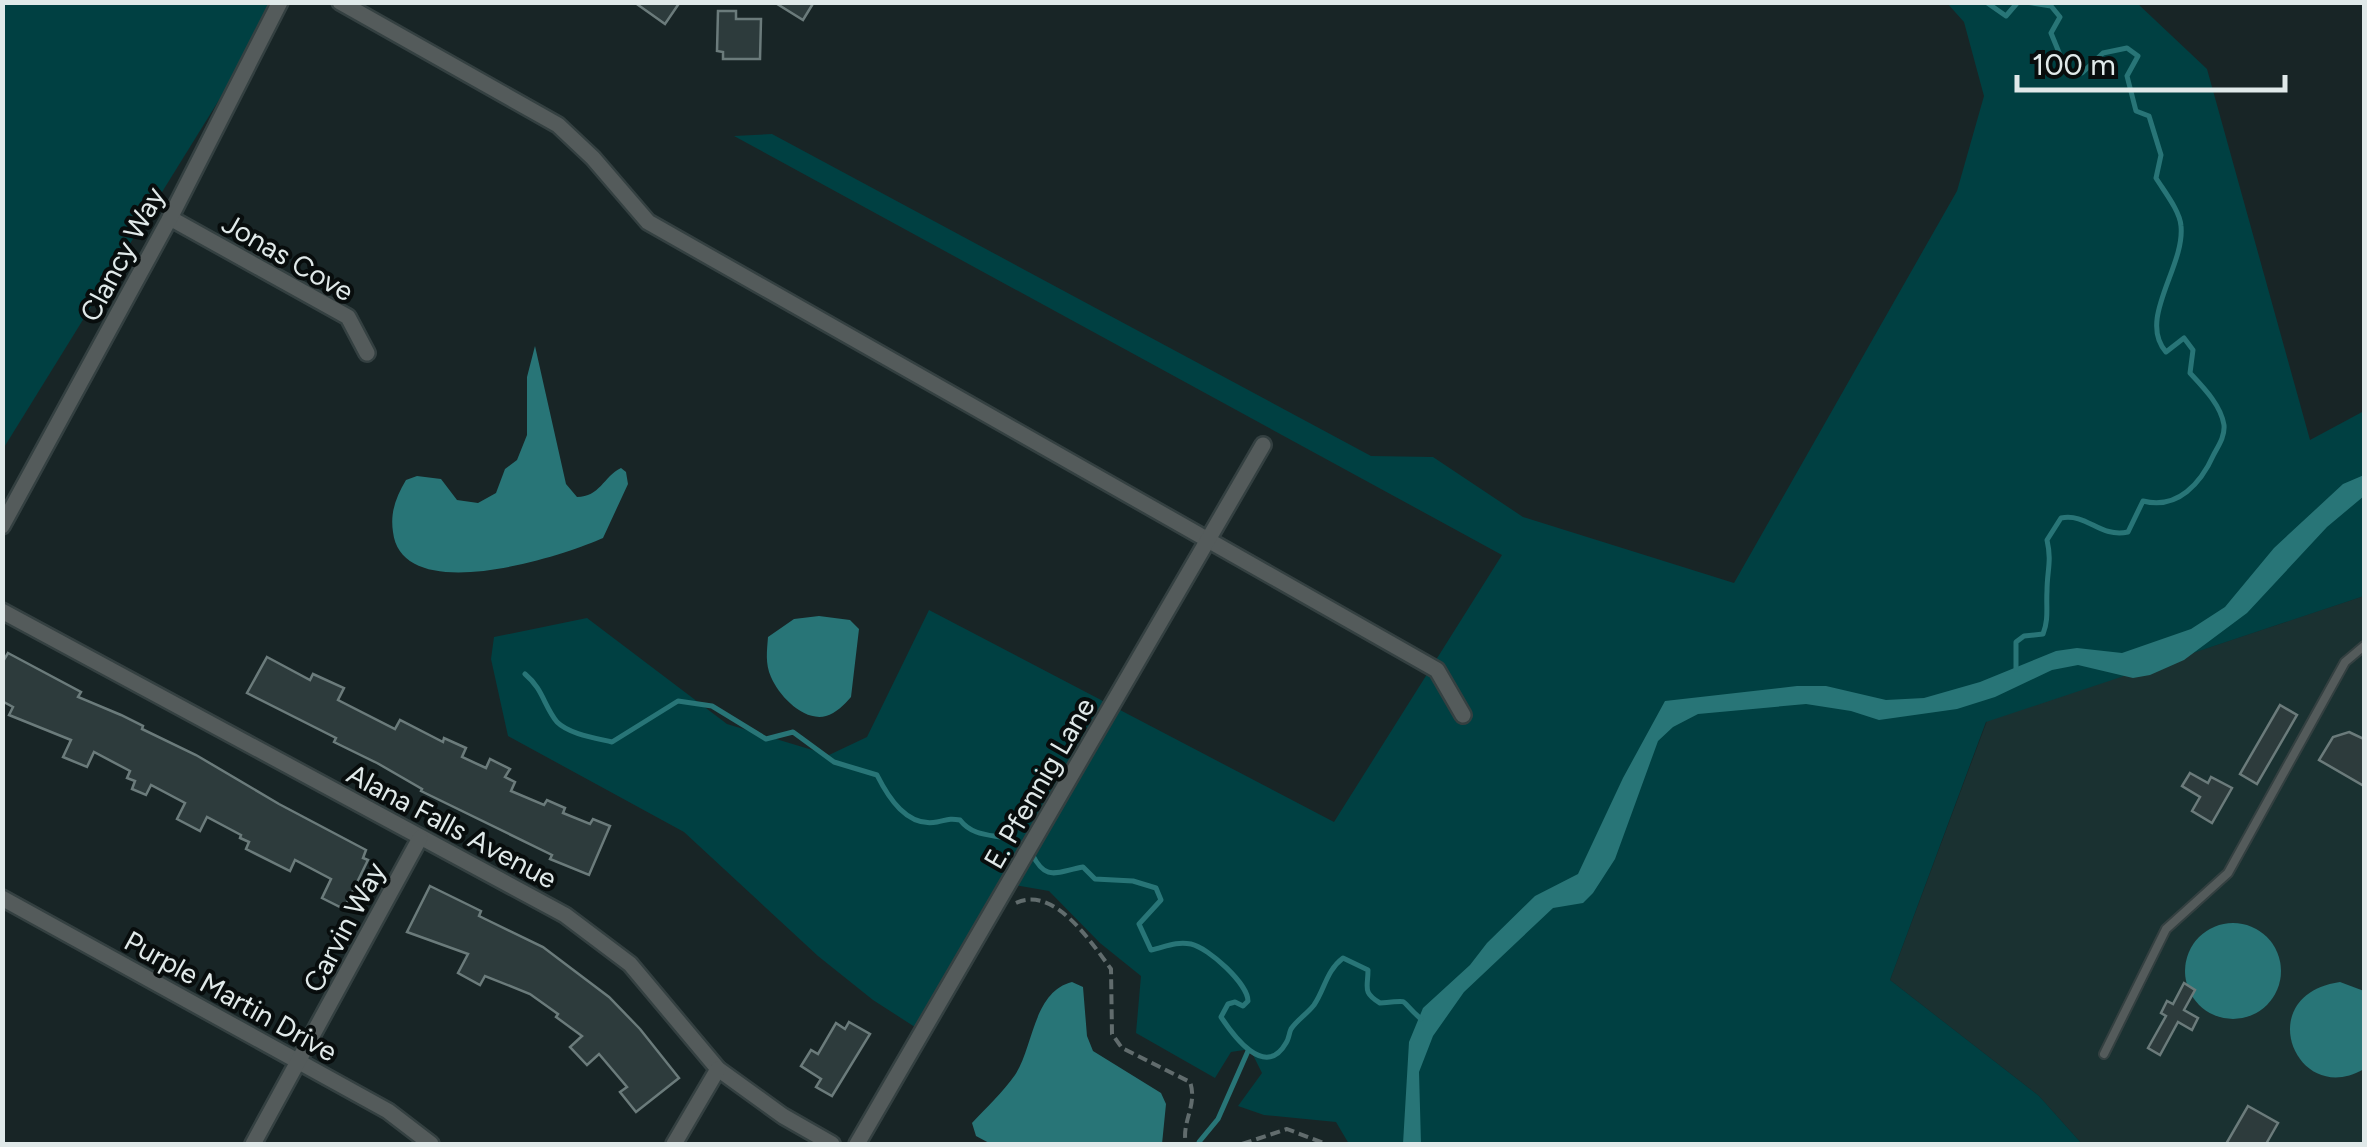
<svg xmlns="http://www.w3.org/2000/svg" width="2367" height="1147" viewBox="0 0 2367 1147" font-family="Figtree,sans-serif">
  <rect width="100%" height="100%" fill="#182526"/>
  <!-- built -->
  <polygon fill="#1a3131" points="2364,596 2364,1144 2082,1144 2039,1096 1890,980 1987,721"/>
  <!-- green -->
  <g fill="#004042">
    <polygon points="3,3 279,3 3,449"/>
    <polygon points="1947,3 2137,3 2207,69 2310,440 2364,411 2364,596 1986,722 1890,980 2039,1096 2082,1144 1349,1144 1336,1122 1264,1115 1238,1106 1262,1073 1250,1049 1231,1052 1215,1078 1136,1033 1141,976 1100,943 1049,891 1015,885 918,1029 873,1000 818,956 684,832 508,736 491,659 494,637 587,618 727,724 829,755 867,737 929,610 1334,822 1502,555 734,136 772,134 1371,456 1433,457 1523,517 1734,583 1957,191 1984,96 1964,22"/>
  </g>
  <!-- water -->
  <g fill="#287577">
    <path d="M 535,346 L 566,484 L 577,497 C 600,497 603,477 621,468 L 626,472 L 628,484 L 603,538 C 561,557 402,608 393,532 C 390,512 396,497 406,480 L 417,476 L 441,479 L 457,500 L 478,503 L 496,493 L 505,469 L 517,460 L 527,435 L 527,377 Z"/>
    <polygon points="2364,475 2364,496 2327,527 2247,613 2184,660 2150,675 2133,678 2078,665 2052,670 1995,697 1957,709 1879,720 1851,711 1806,704 1698,714 1673,727 1658,741 1615,859 1593,893 1583,903 1553,908 1464,992 1433,1036 1419,1072 1421,1144 1403,1144 1409,1042 1423,1008 1470,965 1487,943 1535,896 1578,874 1623,778 1665,701 1797,686 1826,686 1886,700 1924,698 1980,682 2056,651 2077,648 2122,653 2191,629 2225,607 2274,548 2343,484"/>
    <path d="M 819,616 L 850,620 L 859,629 L 851,697 C 844,705 836,713 826,716 C 804,722 779,696 771,677 C 765,664 767,650 768,637 L 794,619 Z"/>
    <circle cx="2233" cy="971" r="48"/>
    <path d="M 1072,982 L 1083,987 L 1087,1036 L 1093,1051 L 1161,1093 L 1166,1104 L 1162,1144 L 991,1144 L 976,1136 L 972,1123 C 986,1108 1003,1092 1015,1075 C 1034,1046 1033,992 1072,982 Z"/>
    <path d="M 2340,982 L 2364,991 L 2364,1069 C 2296,1109 2250,995 2340,982 Z"/>
  </g>
  <g fill="none" stroke-linecap="round" stroke-linejoin="round">
    <!-- stream -->
    <g stroke="#287577" stroke-width="5">
      <polyline points="1986,2 2006,16 2018,2"/>
      <path d="M 2016,669 L 2016,642 L 2024,636 L 2043,634 C 2049,619 2046,607 2047,591 C 2047,570 2052,562 2047,540 L 2061,518 C 2088,513 2099,538 2128,532 L 2143,501 C 2178,510 2201,483 2214,454 C 2219,445 2225,436 2224,425 C 2221,405 2203,387 2190,373 L 2193,350 L 2184,338 L 2166,352 C 2137,319 2185,267 2181,226 C 2180,211 2164,191 2156,178 L 2161,155 L 2149,116 L 2136,111 L 2127,76 L 2138,56 L 2127,48 L 2103,53 L 2082,73 L 2067,72 L 2051,33 L 2060,17 L 2051,6 L 2026,2"/>
      <path d="M 525,674 C 543,689 544,706 557,722 C 569,734 595,738 612,742 L 678,701 L 712,706 L 766,739 L 793,732 L 834,762 L 877,775 C 888,797 907,828 937,822 C 947,820 949,818 960,820 C 977,842 1004,831 1025,846"/>
      <path d="M 1032,854 C 1046,882 1056,872 1083,867 L 1095,879 L 1133,881 L 1156,888 L 1161,900 L 1139,924 L 1151,950 C 1165,947 1176,941 1191,944 C 1209,948 1248,984 1248,1001 L 1243,1006 L 1235,1002 L 1228,1004 L 1221,1017 C 1233,1035 1265,1080 1286,1043 C 1289,1039 1289,1033 1291,1029 C 1297,1020 1307,1014 1314,1005 C 1325,989 1326,971 1343,958 L 1368,970 C 1368,988 1362,992 1380,1003 C 1413,1001 1396,997 1421,1019"/>
      <polyline points="1199,1142 1218,1119 1248,1051"/>
    </g>
  </g>
  <!-- building -->
  <g fill="#2d3b3c" stroke="#6b7b7b" stroke-width="2.5">
    <polygon points="634,2 680,2 665,24"/>
    <polygon points="774,2 814,2 803,20"/>
    <polygon points="718,11 736,11 736,19 761,19 760,59 723,59 723,52 717,51"/>
    <polygon points="8,653 81,692 78,697 121,715 143,726 142,729 196,755 279,804 366,850 363,858 368,860 344,909 322,898 331,879 295,860 290,871 246,849 249,842 240,838 241,835 207,817 200,831 177,819 185,803 151,785 146,795 132,789 135,781 127,778 130,771 94,752 87,767 63,757 71,740 9,715 13,707 2,701 2,663"/>
    <polygon points="267,657 310,680 313,674 344,688 338,700 395,729 400,720 443,742 444,738 466,748 462,757 486,768 490,759 510,769 505,777 515,782 511,791 544,805 547,800 565,808 563,813 590,824 593,819 610,826 589,875 550,859 552,855 421,791 422,789 377,763 334,742 336,738 247,693"/>
    <polygon points="2280,705 2297,715 2257,784 2240,774"/>
    <polygon points="2349,732 2364,739 2364,786 2319,760 2333,737"/>
    <polygon points="2190,773 2208,783 2211,777 2232,788 2212,823 2192,811 2200,797 2182,786"/>
    <polygon points="430,886 481,911 479,916 543,947 572,969 609,997 640,1029 679,1078 636,1112 620,1092 627,1087 599,1054 587,1065 570,1047 582,1036 556,1017 558,1014 530,994 485,976 480,985 458,973 468,954 407,932"/>
    <polygon points="2184,983 2195,990 2184,1010 2198,1018 2192,1030 2178,1022 2160,1055 2148,1048 2166,1016 2161,1013 2167,1001 2173,1004"/>
    <polygon points="849,1022 870,1034 832,1096 816,1087 821,1079 801,1066 811,1050 818,1054 836,1023 845,1029"/>
    <polygon points="2248,1106 2278,1123 2266,1144 2226,1144"/>
  </g>
  <g fill="none" stroke-linecap="round" stroke-linejoin="round">
    <!-- service casing -->
    <g stroke="#344041" stroke-width="12">
      <polyline id="service" points="2104,1054 2166,929 2228,873 2345,662 2364,646"/>
    </g>
    <!-- minor casing -->
    <g stroke="#344041" stroke-width="20">
      <g id="minor">
        <polyline points="340,2 558,125 593,158 648,222 1437,670 1463,715"/>
        <polyline points="170,218 348,317 367,353"/>
        <polyline points="2,526 170,218 280,2"/>
        <polyline points="2,611 565,915 630,964 718,1069 783,1116 832,1144"/>
        <polyline points="2,898 388,1111 431,1144"/>
        <polyline points="253,1144 420,838"/>
        <polyline points="674,1144 718,1069"/>
        <polyline points="857,1144 1263,445"/>
      </g>
    </g>
    <!-- path -->
    <g stroke="#616c6d" stroke-width="4" stroke-dasharray="10 5" stroke-linecap="butt">
      <path d="M 1016,903 C 1054,885 1091,942 1111,969 L 1112,1034 L 1122,1048 L 1190,1082 C 1198,1105 1181,1122 1186,1144"/>
      <polyline points="1242,1144 1287,1129 1326,1144"/>
    </g>
    <!-- service -->
    <use href="#service" stroke="#545b5b" stroke-width="8"/>
    <!-- minor -->
    <use href="#minor" stroke="#545b5b" stroke-width="15"/>
  </g>
  <g text-anchor="middle" stroke-width="8" stroke-linejoin="round" paint-order="stroke">
    <!-- street labels -->
    <g font-size="28" fill="#e0e9e9" stroke="#080d0d">
      <text transform="translate(122 254) rotate(-62)" y="10">Clancy Way</text>
      <text transform="translate(288 257) rotate(30)" y="10">Jonas Cove</text>
      <text transform="translate(1039 783) rotate(-60)" y="10">E. Pfennig Lane</text>
      <text transform="translate(452 826) rotate(28)" y="10">Alana Falls Avenue</text>
      <text transform="translate(344 927) rotate(-62)" y="10">Carvin Way</text>
      <text transform="translate(231 996) rotate(29)" y="10">Purple Martin Drive</text>
    </g>
  </g>
  <!-- border -->
  <rect width="2367" height="1147" fill="none" stroke="#e0e9e9" stroke-width="10"/>
  <!-- scale -->
  <path d="M2017 75v15h268v-15" fill="none" stroke="#e0e9e9" stroke-width="5"/>
  <text x="2032" y="75" font-size="30" fill="#e0e9e9" stroke="#080d0d" stroke-width="8" paint-order="stroke">100 m</text>
</svg>
